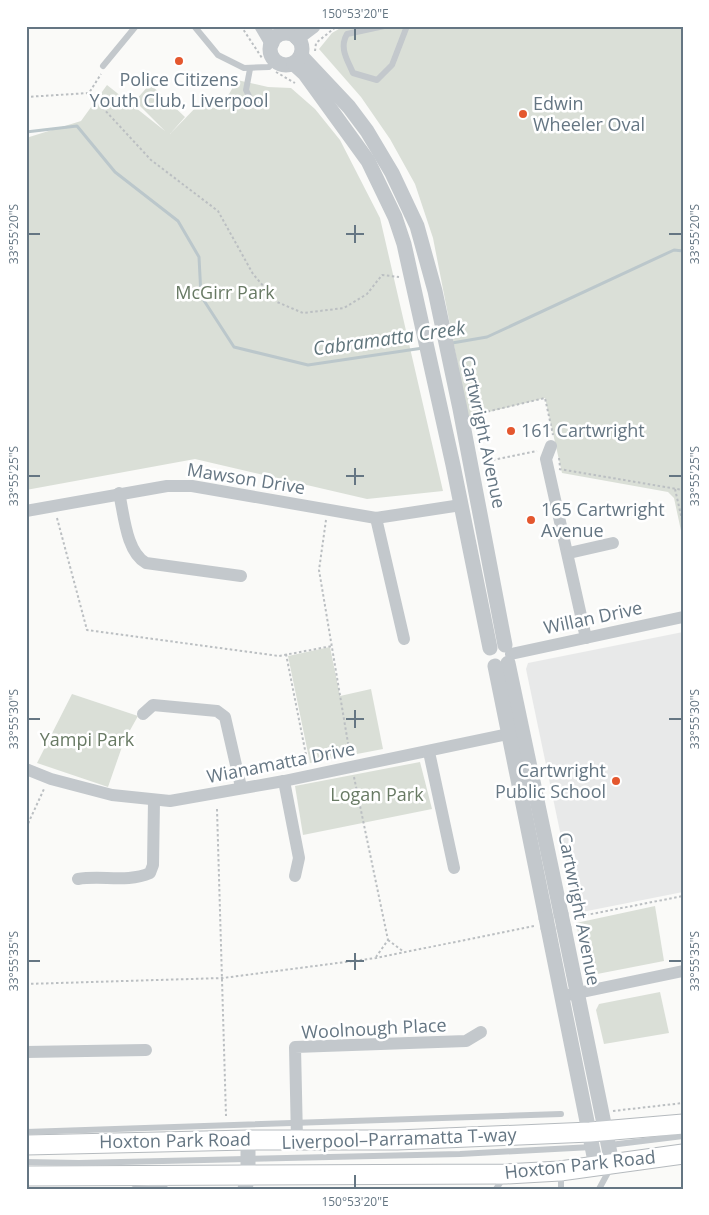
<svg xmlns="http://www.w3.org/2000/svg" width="709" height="1215" viewBox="0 0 709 1215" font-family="'Open Sans',sans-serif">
  <rect width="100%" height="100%" fill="#fafaf8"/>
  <!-- built -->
  <polygon fill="#e8e9e9" points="683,632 683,892 577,913 526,669 528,663"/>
  <!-- green -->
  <g fill="#dadfd7">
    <polygon points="344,26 683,26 683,540 674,498 668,492 562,473 545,398 468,417 433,238 415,184 390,139 361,97 319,49 332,33"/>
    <polygon points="237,80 268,87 291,88 315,109 340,140 380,218 443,491 367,499 195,459 26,490 26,138 81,121 107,85 165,131 135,101 150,84 185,117 170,134 200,103 220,110"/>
    <polygon points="330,647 340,696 371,689 383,749 310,763 288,656"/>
    <polygon points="72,694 138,716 124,741 108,787 37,763"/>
    <polygon points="420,762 432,809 303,835 295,786"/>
    <polygon points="655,906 664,961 592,975 586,971 576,923"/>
    <polygon points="660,992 669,1033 604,1044 596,1010 599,1004"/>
  </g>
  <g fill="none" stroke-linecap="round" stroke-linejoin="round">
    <!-- stream -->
    <g stroke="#bbc7cb" stroke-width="3">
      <polyline points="26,132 77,126 115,172 178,221 199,257 201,296 234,347 308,365 423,348"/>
      <polyline points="452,343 487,337 674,250 683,251"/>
    </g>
    <!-- primary casing -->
    <g stroke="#b5babe" stroke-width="21">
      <g id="primary">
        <polyline points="26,1145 248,1140 397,1140 590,1132 683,1124"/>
        <polyline points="26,1176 506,1174 560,1171 683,1154"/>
      </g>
    </g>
    <!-- path -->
    <g stroke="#bbbfc2" stroke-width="2" stroke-dasharray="2.5 2.5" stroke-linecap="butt">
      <polyline points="241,26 262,58"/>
      <polyline points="315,51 316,43 337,26"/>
      <polyline points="276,72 295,83"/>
      <polyline points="89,93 151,160 218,211 253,274 277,302 303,313 344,308 367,294 382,275 399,277"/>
      <polyline points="26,97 89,93 101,74"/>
      <polyline points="473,415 545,398 553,435"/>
      <polyline points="559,458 560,467"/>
      <polyline points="483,462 537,451"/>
      <polyline points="559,469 683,490"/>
      <polyline points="675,489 683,524"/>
      <polyline points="57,518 87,630 279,656 332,646"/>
      <polyline points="326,520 319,570 350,755"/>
      <polyline points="286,654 308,765"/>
      <polyline points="354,777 388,940 376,957"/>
      <polyline points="217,809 226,1116"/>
      <polyline points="26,828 44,789"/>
      <polyline points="576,917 683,896"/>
      <polyline points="388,940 404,952"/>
      <polyline points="26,984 223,978 376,958 534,926"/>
      <polyline points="613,1111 683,1103"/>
    </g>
    <!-- service -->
    <g stroke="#c3c8cc" stroke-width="6">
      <polyline points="194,26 218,55 244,68 269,67 275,60"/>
      <path d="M 384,26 L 347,34 C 339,48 347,59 353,73 L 377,80 L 392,65 L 407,26"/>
      <polyline points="103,66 136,26"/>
      <polyline points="250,98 246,90 250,69"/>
      <polyline points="26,1132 561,1114"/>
      <polyline points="610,1145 683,1136"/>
      <polyline points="26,1162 79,1163 460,1154 592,1147"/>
      <polyline points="561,1173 561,1189"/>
      <polyline points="134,1189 163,1187 171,1178"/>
      <polyline points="496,1189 504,1177"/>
      <polyline points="599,1189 611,1167"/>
    </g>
    <!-- minor -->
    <g stroke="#c3c8cc" stroke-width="12">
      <polyline points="551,446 546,459 586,638"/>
      <path d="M 119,493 C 124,514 126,552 146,563 L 241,576"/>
      <polyline points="26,511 167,486 192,486 376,518 461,505"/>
      <polyline points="376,518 404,639"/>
      <polyline points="569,553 613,543"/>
      <polyline points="511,654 683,617"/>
      <polyline points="143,714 153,705 217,711 225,717 241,787"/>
      <polyline points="429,752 454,868"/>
      <polyline points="26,769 51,779 112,795 170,801 284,781 508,734 514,728"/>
      <polyline points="284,781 299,858 295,876"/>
      <path d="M 78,879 C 102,875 127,883 150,873 L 153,865 L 154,801"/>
      <polyline points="568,995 683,971"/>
      <polyline points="26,1052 146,1050"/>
      <polyline points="297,1139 295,1047 466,1041 481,1032"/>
    </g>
    <!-- tertiary -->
    <g stroke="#c3c8cc" stroke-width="15">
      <polyline points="262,26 272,43"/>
      <circle cx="286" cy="49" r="16"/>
      <polyline points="297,38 313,26"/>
      <polyline points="301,56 349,107 367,131 392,173 417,226 435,291 460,409 505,645"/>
      <polyline points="294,64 305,74 368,161 395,217 404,244 453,465 490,648"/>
      <polyline points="508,663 561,914"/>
      <polyline points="495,666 546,918"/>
      <polyline points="548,928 596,1166"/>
      <polyline points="564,928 612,1163"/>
      <polyline points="245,1189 248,1174 248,1140"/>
    </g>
    <!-- primary -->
    <use href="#primary" stroke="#fff" stroke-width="19"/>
    <!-- tertiary-bridge -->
    <g stroke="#c3c8cc" stroke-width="15">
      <polyline points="561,914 564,928"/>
      <polyline points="546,918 548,928"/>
    </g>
  </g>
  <!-- ticks -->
  <path fill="none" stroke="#657683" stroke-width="2" d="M 355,28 L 355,40M 355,225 L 355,243M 28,234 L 40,234M 346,234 L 364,234M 669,234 L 682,234M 355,468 L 355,485M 28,476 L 40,476M 346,476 L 364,476M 669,476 L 682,476M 355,710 L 355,728M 28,719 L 40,719M 346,719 L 364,719M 669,719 L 682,719M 355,953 L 355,970M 28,961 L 40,961M 346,961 L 364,961M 669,961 L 682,961M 355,1175 L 355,1188"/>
  <!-- markers -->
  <g fill="#e4572e" stroke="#fff" stroke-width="2">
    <circle cx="179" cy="61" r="5"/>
    <circle cx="523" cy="114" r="5"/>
    <circle cx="511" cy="431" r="5"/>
    <circle cx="531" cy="520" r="5"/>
    <circle cx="616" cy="781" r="5"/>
  </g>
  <g text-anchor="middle" stroke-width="5" stroke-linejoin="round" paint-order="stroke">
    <!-- poi labels -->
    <g font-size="18" fill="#657683" stroke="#fff" text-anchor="start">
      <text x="179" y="86" text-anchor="middle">Police Citizens<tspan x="179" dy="21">Youth Club, Liverpool</tspan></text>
      <text x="533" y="110">Edwin<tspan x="533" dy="21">Wheeler Oval</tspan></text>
      <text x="521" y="437">161 Cartwright</text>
      <text x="541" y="516">165 Cartwright<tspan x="541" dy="21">Avenue</tspan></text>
      <text x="606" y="777" text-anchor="end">Cartwright<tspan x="606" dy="21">Public School</tspan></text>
    </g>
    <!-- park labels -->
    <g font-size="18" fill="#687a64" stroke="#fff">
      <text x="225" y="299">McGirr Park</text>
      <text x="87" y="746">Yampi Park</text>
      <text x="377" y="801">Logan Park</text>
    </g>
    <!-- street labels -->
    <g font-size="18" fill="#657683" stroke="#fff">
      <text transform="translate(483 432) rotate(78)" y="6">Cartwright Avenue</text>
      <text transform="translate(246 479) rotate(9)" y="6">Mawson Drive</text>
      <text transform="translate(593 618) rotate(-12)" y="6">Willan Drive</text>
      <text transform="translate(281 763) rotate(-11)" y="6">Wianamatta Drive</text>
      <text transform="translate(579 909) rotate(79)" y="6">Cartwright Avenue</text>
      <text transform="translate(374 1029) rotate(-3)" y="6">Woolnough Place</text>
      <text transform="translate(399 1139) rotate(-2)" y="6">Liverpool–Parramatta T-way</text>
      <text transform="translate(175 1141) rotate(-1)" y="6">Hoxton Park Road</text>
      <text transform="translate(580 1165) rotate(-6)" y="6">Hoxton Park Road</text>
    </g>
    <!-- water labels -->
    <g font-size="19" font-style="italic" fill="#60757c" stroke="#fff">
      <text transform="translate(389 338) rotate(-8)" y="7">Cabramatta Creek</text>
    </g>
  </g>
  <!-- border -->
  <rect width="709" height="1215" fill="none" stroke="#ffffff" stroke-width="55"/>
  <rect x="28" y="28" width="654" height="1160" fill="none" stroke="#657683" stroke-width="2"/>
  <g font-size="12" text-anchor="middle" fill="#657683">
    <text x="355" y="18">150°53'20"E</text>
    <text transform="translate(14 234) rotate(-90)" y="4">33°55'20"S</text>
    <text transform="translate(695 234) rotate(-90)" y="4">33°55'20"S</text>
    <text transform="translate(14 476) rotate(-90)" y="4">33°55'25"S</text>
    <text transform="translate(695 476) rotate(-90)" y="4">33°55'25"S</text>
    <text transform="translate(14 719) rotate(-90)" y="4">33°55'30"S</text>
    <text transform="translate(695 719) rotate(-90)" y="4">33°55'30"S</text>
    <text transform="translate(14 961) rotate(-90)" y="4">33°55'35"S</text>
    <text transform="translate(695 961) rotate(-90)" y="4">33°55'35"S</text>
    <text x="355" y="1206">150°53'20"E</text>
  </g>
</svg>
